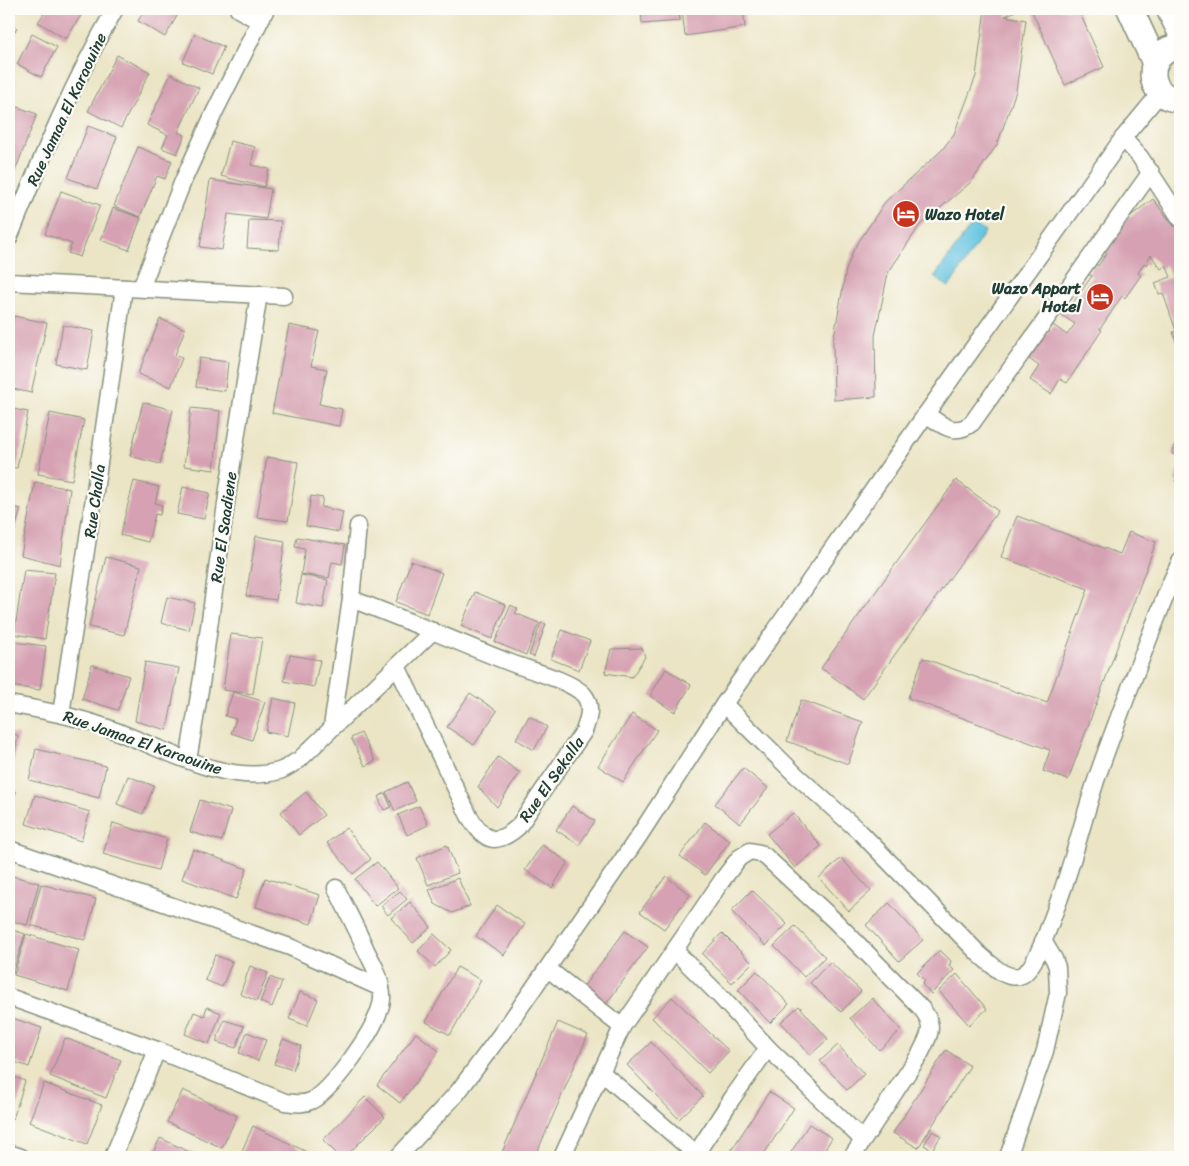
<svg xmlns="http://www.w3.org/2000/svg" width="1189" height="1166" viewBox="0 0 1189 1166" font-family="Sriracha,sans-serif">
  <rect width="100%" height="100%" fill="#fdfcf7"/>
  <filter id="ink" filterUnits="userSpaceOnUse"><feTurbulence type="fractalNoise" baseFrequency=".02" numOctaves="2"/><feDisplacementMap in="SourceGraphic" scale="10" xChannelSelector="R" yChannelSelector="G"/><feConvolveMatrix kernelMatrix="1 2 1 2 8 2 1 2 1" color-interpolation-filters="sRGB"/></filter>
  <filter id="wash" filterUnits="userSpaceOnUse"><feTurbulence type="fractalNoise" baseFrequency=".0096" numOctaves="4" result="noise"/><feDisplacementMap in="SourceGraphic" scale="20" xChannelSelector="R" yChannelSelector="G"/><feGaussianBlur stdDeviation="1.12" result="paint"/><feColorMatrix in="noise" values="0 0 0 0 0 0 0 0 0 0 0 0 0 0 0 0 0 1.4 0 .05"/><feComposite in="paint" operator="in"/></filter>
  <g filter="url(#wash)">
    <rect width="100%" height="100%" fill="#ebe5c6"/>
    <!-- water -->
    <polygon fill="#62c2e0" stroke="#40808a" points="973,223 985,232 949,287 934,277"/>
    <g id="blocks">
      <!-- building -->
      <g fill="#d6a1b2">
        <polygon points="47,9 85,9 66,39 38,22"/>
        <polygon points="145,9 181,9 165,37 138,21"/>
        <polygon points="641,9 679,9 680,21 642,24"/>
        <polygon points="682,9 743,9 745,27 685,36"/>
        <polygon points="985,9 1020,9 1005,16 1026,20 1016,91 997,145 971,182 920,225 888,273 875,336 876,397 834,400 833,342 846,270 854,249 885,202 942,150 954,134 976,76"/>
        <polygon points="1031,9 1078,9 1104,67 1065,85"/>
        <polygon points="9,23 17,28 9,42"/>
        <polygon points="32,34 57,47 41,77 17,64"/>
        <polygon points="195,34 224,47 212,74 183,62"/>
        <polygon points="117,55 150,72 121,128 88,111"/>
        <polygon points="171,74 199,88 178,132 185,135 177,154 162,148 168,135 147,125"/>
        <polygon points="9,104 37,114 15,171 9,169"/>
        <polygon points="88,126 117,137 97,189 68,178"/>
        <polygon points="230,141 255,147 251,165 269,169 264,187 221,176"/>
        <polygon points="138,147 172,161 165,179 157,176 140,217 114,206"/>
        <polygon points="210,180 271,189 266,219 228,214 222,250 200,247"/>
        <polygon points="61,191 100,205 80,257 68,253 72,244 45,234"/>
        <polygon points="1153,199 1180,234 1180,254 1176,257 1180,266 1180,340 1176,342 1173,332 1176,331 1163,293 1159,294 1155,283 1171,277 1166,265 1161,269 1151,255 1147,261 1149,262 1147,265 1144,263 1138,273 1141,275 1125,298 1122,296 1100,329 1102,330 1067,383 1060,379 1051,394 1030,380 1039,366 1029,359 1053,325 1067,335 1075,324 1060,314 1067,305 1070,307 1092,276 1088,274 1095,263 1098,266 1107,253 1104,251 1124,221"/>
        <polygon points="113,208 141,218 129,250 101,240"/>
        <polygon points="249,220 281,221 279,250 247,248"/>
        <polygon points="14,316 47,323 31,393 9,388 9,340"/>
        <polygon points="160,319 185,329 175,355 182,358 171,387 138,374"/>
        <polygon points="63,325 94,331 87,370 56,364"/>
        <polygon points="289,325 319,331 311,366 327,369 319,404 342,409 339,426 272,413"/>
        <polygon points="199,358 228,362 225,391 196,387"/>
        <polygon points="143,402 173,410 160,464 130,456"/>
        <polygon points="9,408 28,412 17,468 9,467"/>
        <polygon points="191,408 220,411 214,470 184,466"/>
        <polygon points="50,413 84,420 72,480 38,474"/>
        <polygon points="1180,440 1180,456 1172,454 1175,444 1178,446"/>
        <polygon points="267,457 298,462 288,521 257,517"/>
        <polygon points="1180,465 1180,482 1175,481"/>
        <polygon points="956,480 998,511 863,699 821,668"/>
        <polygon points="134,481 159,487 155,503 162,505 160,515 155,514 148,542 120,535"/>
        <polygon points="35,482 70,489 60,565 21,555"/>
        <polygon points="183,487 210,493 204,519 177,514"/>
        <polygon points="311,496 323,498 321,507 343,512 339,532 306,526"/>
        <polygon points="9,506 21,509 9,549"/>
        <polygon points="1017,516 1120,554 1129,532 1156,542 1068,780 1043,771 1050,750 908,698 923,658 1047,703 1088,589 1001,557"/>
        <polygon points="256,536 285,541 276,600 246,596"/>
        <polygon points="297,537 345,545 342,564 332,562 329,578 301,574 305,549 295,547"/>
        <polygon points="106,557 141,566 124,635 89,627"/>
        <polygon points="411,561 442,573 427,614 396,602"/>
        <polygon points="24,570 55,573 45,639 14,634"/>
        <polygon points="301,575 328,580 323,608 296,603"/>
        <polygon points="475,592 506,605 492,639 461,626"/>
        <polygon points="167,597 195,603 189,630 161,623"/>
        <polygon points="511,605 518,609 515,613 539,623 526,655 495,642"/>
        <polygon points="541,623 546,624 534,657 529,655"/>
        <polygon points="562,630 590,641 579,670 551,659"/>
        <polygon points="231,634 262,638 253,694 223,690"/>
        <polygon points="13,642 46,646 40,690 9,686"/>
        <polygon points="642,648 645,657 632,677 605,673 611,649"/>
        <polygon points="290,655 320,660 314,687 284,681"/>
        <polygon points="145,662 179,668 167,730 135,721"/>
        <polygon points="92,665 129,676 118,710 82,699"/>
        <polygon points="666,669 691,685 675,712 650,696"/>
        <polygon points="233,692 265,702 252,740 231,733 236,719 225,716"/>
        <polygon points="470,693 497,711 474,745 447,727"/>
        <polygon points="273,698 295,703 288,736 266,732"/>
        <polygon points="801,700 863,722 848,764 787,741"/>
        <polygon points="632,714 657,730 623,782 598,766"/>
        <polygon points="529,716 547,727 534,750 516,739"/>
        <polygon points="9,733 18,735 12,771 9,771"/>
        <polygon points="361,733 375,761 365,766 351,738"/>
        <polygon points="36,749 106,766 99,798 29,780"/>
        <polygon points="498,757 520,773 497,807 478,787"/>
        <polygon points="743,768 768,788 740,824 715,804"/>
        <polygon points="128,776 154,786 143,814 117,804"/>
        <polygon points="407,782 416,801 395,811 386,792"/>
        <polygon points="9,789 16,792 9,813"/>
        <polygon points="306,792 324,815 299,835 281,812"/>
        <polygon points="385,793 391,807 384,810 378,797"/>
        <polygon points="35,795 90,812 81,841 26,824"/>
        <polygon points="200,800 231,810 222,841 190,832"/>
        <polygon points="419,806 428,825 407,835 398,815"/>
        <polygon points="572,806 595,821 579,845 556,830"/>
        <polygon points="793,813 821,846 795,868 767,834"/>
        <polygon points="705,822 730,841 705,875 680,856"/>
        <polygon points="113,823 167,839 158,870 103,854"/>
        <polygon points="346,828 371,859 353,874 327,843"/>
        <polygon points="447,845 458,873 428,885 417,858"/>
        <polygon points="542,845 568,862 552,888 525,870"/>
        <polygon points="193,849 247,869 236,899 182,879"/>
        <polygon points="841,858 871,891 849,911 819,878"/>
        <polygon points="377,862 398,888 375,906 355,879"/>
        <polygon points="9,875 39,883 27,925 9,920"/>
        <polygon points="666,876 690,895 664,929 640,912"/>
        <polygon points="265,878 320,895 311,924 256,907"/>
        <polygon points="458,878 470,906 452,913 435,904 429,890"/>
        <polygon points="41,884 96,899 85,940 30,925"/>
        <polygon points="752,890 787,924 766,946 731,911"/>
        <polygon points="400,891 407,899 388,915 381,906"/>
        <polygon points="410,902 431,927 413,943 391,918"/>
        <polygon points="889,903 923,940 899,961 866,925"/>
        <polygon points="497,905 525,924 504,955 476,936"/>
        <polygon points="795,926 825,957 804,977 774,946"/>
        <polygon points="9,929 25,934 12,975 9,973"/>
        <polygon points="625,931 648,947 603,1008 580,991"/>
        <polygon points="722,933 752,963 732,983 702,954"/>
        <polygon points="26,934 79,950 68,991 14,975"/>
        <polygon points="434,934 451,950 435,967 418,951"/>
        <polygon points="940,950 951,961 949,966 954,970 931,994 922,984 925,981 917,973"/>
        <polygon points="215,955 232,962 222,987 205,980"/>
        <polygon points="830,962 861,991 841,1012 810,983"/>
        <polygon points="250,966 268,973 257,1001 240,994"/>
        <polygon points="457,967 481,980 450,1035 426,1022"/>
        <polygon points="757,971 789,1004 770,1023 738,990"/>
        <polygon points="957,974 987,1009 969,1025 939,991"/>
        <polygon points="270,977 282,982 272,1007 260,1002"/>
        <polygon points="300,992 318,999 307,1026 289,1019"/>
        <polygon points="672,997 729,1051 708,1073 652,1018"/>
        <polygon points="872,998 901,1030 879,1050 850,1018"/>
        <polygon points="799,1006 828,1039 810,1055 781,1022"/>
        <polygon points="207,1007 221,1013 209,1044 185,1034 194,1012 204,1016"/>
        <polygon points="9,1017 42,1028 29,1067 9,1060"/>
        <polygon points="224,1020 244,1026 236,1048 216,1042"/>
        <polygon points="558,1022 588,1035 535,1157 500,1157"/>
        <polygon points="247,1032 266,1040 258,1061 239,1053"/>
        <polygon points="416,1033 439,1051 400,1103 377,1085"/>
        <polygon points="65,1038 121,1060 106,1098 50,1076"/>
        <polygon points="283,1039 301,1046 293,1070 274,1064"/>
        <polygon points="651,1042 703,1096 679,1119 627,1065"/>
        <polygon points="838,1045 864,1074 847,1090 820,1061"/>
        <polygon points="946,1050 970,1066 918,1148 893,1133"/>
        <polygon points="9,1075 25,1081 13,1119 9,1118"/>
        <polygon points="44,1083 102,1105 87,1144 29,1122"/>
        <polygon points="183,1090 237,1116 222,1148 167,1122"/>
        <polygon points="769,1092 794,1108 762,1157 727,1157"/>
        <polygon points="365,1097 385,1117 345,1157 340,1157 323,1140"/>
        <polygon points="809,1124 832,1138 820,1157 788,1157"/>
        <polygon points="253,1126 307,1152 304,1157 250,1157 241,1153"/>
        <polygon points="932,1131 941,1136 932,1150 924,1145"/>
        <polygon points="160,1138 200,1157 151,1157"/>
      </g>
    </g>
  </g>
  <g filter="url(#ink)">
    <use href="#blocks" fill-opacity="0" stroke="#85917d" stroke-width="1"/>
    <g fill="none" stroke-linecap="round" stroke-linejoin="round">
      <!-- minor casing -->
      <g stroke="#85917d" stroke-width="19">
        <g id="minor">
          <polyline points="238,9 259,21"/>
          <polyline points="1123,138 1140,157 1180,218"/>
          <path d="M 9,238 C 41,159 73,82 115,9"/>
          <polyline points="9,282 284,296"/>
          <polyline points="141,288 183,181 215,111 266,9"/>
          <path d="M 926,414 C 942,425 954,437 972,423 L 1151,172"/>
          <path d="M 351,599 C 405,619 457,642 511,663 C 529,670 572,681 584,695 C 593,706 588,720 584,731 L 518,827 C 495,847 484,841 469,816 L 397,666"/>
          <path d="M 9,704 C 41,710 74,716 105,727 C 155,744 225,787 279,771 C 286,769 293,763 299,760 L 433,631"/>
          <path d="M 724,704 L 796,775 L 861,833 L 980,955 C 991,964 1007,982 1022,975 C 1035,969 1051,922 1056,908 C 1074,862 1084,813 1101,766 C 1123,704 1147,643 1171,582 L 1180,562"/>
          <polyline points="61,714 94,498 124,288"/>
          <polyline points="332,727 351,599 358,526"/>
          <polyline points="188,760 202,678 228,489 259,294"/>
          <polyline points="9,849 290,947 381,988"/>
          <polyline points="675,951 720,996 768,1048 863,1140"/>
          <polyline points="548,969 622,1027"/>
          <path d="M 9,997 L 157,1050 L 285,1102 C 294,1103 302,1105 311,1101 C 332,1091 372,1033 379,1011 C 382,1004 383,996 381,989 C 380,975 372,962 366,950 C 357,929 346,909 336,888"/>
          <polyline points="601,1072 696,1154"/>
          <polyline points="9,1153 21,1157"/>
          <polyline points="113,1157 157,1050"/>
          <polyline points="398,1157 458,1092 510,1022 639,836 724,704 926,414 1123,138 1161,92"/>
          <path d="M 562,1157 L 622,1027 L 723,879 L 739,858 L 750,851 L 760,853 L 766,857 L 835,921 L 922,1009 C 936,1027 929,1036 920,1054 L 852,1157"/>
          <polyline points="694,1157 733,1097 768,1048"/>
          <polyline points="1008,1157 1045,1051 1058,993 1057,967 1054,959 1043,941"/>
        </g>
      </g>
      <!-- primary casing -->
      <g stroke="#85917d" stroke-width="28">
        <g id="primary">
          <polyline points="1130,9 1155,63"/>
          <polyline points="1169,9 1180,31"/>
          <path d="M 1180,47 C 1142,49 1146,101 1180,99"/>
        </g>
      </g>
      <!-- minor -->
      <use href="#minor" stroke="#fff" stroke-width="16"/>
      <!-- primary -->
      <use href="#primary" stroke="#fff" stroke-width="25"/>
    </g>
  </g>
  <!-- icons -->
  <defs>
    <g id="hotel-disc" transform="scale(1.4375)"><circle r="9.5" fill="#c8321e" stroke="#fdfcf7"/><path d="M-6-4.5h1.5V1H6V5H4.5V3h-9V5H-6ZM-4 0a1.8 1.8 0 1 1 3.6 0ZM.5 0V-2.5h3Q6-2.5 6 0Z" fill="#fff"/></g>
  </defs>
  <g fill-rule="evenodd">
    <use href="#hotel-disc" x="906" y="214"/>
    <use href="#hotel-disc" x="1100" y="297"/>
  </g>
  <g text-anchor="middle" stroke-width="4.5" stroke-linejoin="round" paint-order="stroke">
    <!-- street labels -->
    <g font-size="16" fill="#1f3d34" stroke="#fdfcf7">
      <text transform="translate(66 109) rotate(-65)" y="6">Rue Jamaa El Karaouine</text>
      <text transform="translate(94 501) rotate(-82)" y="6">Rue Challa</text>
      <text transform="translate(223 527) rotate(-82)" y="6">Rue El Saadiene</text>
      <text transform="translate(143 742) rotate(19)" y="6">Rue Jamaa El Karaouine</text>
      <text transform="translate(551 779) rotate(-55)" y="6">Rue El Sekalla</text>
    </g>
    <!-- poi labels -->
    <g font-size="16" font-weight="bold" fill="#1f3d34" stroke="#fdfcf7" text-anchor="start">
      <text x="925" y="220">Wazo Hotel</text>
      <text x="1081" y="294" text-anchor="end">Wazo Appart<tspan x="1081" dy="18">Hotel</tspan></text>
    </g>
  </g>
  <!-- margin -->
  <rect width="1189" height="1166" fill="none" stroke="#fdfcf7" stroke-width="30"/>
</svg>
